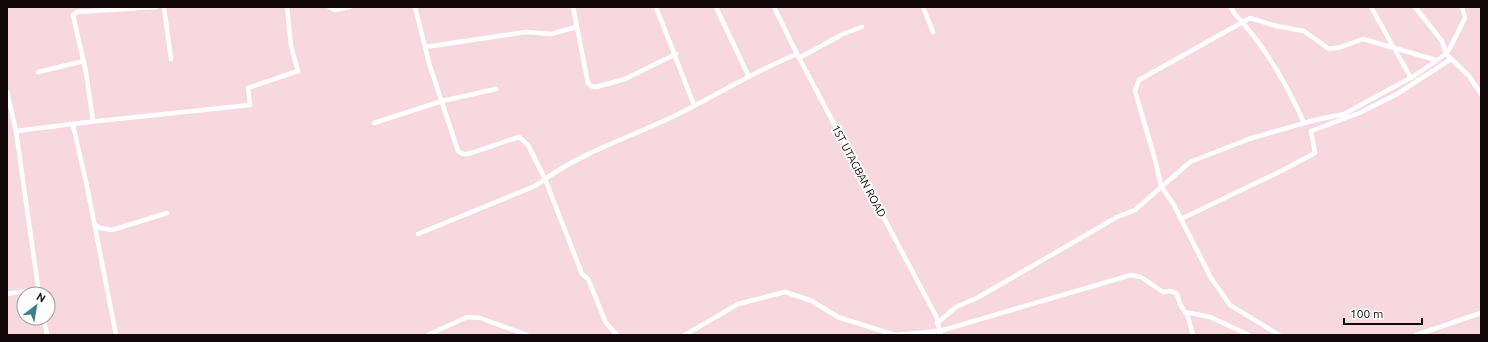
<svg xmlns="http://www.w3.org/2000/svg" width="1488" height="342" viewBox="0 0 1488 342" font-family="Ubuntu,sans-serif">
  <rect width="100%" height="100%" fill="#f8d8e0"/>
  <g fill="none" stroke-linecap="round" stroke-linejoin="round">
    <!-- street -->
    <g stroke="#fff" stroke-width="4.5">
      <polyline points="164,7 171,59"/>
      <polyline points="329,7 335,10 350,7"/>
      <polyline points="415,7 429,63 458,151 463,154 468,154 519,137 528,145 545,179 535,186 418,234"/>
      <polyline points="573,7 588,83 591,86 596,87 625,79 676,54"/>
      <polyline points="656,7 694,105"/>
      <polyline points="716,7 749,77"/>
      <polyline points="774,7 797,54 936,316 941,335"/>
      <polyline points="923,7 933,32"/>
      <path d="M 1231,7 L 1234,13 C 1263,44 1287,84 1304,123"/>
      <polyline points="1371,7 1411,78"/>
      <polyline points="1415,7 1442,41 1446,54 1469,76 1481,94"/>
      <polyline points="425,47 526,32 551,34 576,27"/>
      <polyline points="799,58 843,34 862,27"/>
      <polyline points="38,72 84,61"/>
      <polyline points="7,92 16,131 39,294"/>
      <polyline points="93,121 86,72 73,15 77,12 156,7"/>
      <polyline points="374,123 442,101 496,89"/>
      <polyline points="73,125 88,191 116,335"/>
      <polyline points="16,131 89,122 250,105 248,88 298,71 291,46 287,7"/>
      <polyline points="1181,219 1281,171 1315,153 1311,131 1359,113 1397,94 1451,59"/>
      <polyline points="94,224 100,228 112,230 167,213"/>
      <polyline points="7,294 38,289"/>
      <polyline points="1185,312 1210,317 1249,335"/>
      <polyline points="44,318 47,335"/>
      <polyline points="937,323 956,307 977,298 1117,217 1135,210 1190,162 1249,139 1315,120 1344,114 1414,76 1446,54 1450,48 1465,18 1462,7"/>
      <polyline points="428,335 467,317 480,318 527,335"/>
      <path d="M 617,335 L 606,323 L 588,279 L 582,274 L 545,179 C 582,153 627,138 668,119 C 712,98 752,72 797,54"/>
      <polyline points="685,335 738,304 785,292 812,301 838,317 895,335 940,331 1131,275 1141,277 1163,292 1171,291 1177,294 1180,304 1188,317 1193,335"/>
      <polyline points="1279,335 1230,305 1211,278 1174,205 1161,186 1156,163 1135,91 1139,80 1250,18 1276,26 1304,31 1329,49 1341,47 1363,39 1436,60"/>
      <polyline points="1416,335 1481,313"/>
    </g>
  </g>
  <g text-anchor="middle" stroke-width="4" stroke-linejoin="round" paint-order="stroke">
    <!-- street labels -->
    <g font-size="11" fill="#12080b" stroke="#fff">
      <text transform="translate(859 171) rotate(62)" y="4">1ST UTAGBAN ROAD</text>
    </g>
  </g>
  <!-- border -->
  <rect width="1488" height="342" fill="none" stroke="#12080b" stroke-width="16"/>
  <!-- north arrow -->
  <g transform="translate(36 306) rotate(31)"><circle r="19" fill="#ffffff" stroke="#a09c9d"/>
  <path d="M0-3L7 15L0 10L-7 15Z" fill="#398189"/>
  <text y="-6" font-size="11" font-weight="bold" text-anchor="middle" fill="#12080b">N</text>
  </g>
  <!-- scale -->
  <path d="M1344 318v6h78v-6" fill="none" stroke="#12080b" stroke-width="2"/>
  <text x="1350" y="318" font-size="12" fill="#12080b" stroke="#ffffff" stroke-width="3" paint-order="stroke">100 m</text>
</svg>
